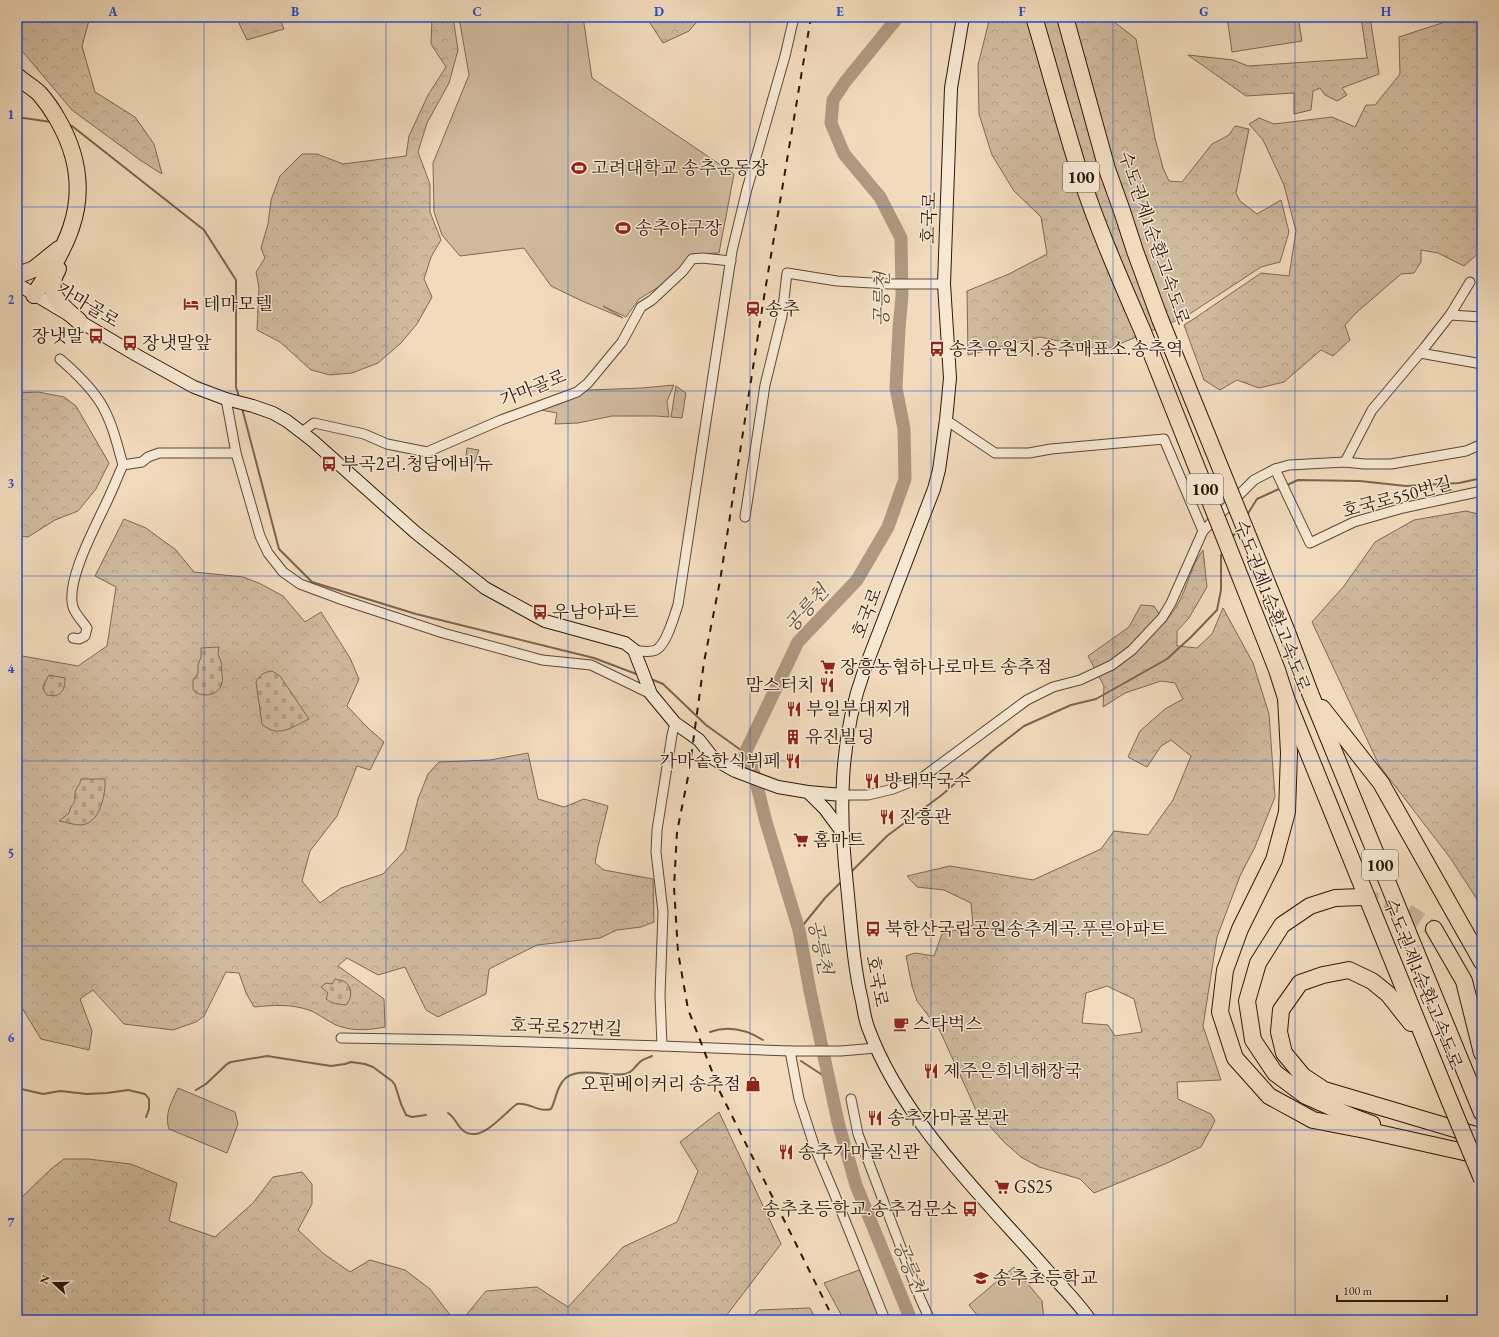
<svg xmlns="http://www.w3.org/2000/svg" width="1499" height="1337" viewBox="0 0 1499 1337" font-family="'EB Garamond','Noto Serif KR',serif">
  <defs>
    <pattern id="forest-crowns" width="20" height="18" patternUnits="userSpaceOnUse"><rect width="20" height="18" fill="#d0ba9e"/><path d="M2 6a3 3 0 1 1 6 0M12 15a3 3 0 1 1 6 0" fill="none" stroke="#b39f87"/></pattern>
    <pattern id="cemetery-stones" width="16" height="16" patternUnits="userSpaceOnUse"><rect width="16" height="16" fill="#d0ba9e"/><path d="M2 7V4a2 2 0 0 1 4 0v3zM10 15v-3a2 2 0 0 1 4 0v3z" fill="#b39f87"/></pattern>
  </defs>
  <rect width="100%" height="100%" fill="#f1dbbc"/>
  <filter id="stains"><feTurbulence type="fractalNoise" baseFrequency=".005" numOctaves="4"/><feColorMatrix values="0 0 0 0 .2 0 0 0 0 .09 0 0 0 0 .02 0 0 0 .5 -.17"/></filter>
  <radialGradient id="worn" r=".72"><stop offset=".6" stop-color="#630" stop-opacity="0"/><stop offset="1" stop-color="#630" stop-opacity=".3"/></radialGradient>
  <!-- grass -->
  <g fill="#d0ba9e" stroke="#7f6854">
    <polygon points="459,17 583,17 592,78 734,174 719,253 692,254 681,267 657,288 639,299 626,317 603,306 623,318 582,301 551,286 524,248 460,256 442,235 434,212 433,163 469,75"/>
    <polygon points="1227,17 1298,17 1302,41 1232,52"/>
    <polygon points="674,385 667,401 669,417 656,416 612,416 578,423 555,424 557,413 541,410 559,404 587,390 642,388"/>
    <path d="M 178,1088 L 235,1112 L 238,1124 L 227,1153 L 169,1129 C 164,1114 172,1101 178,1088 Z"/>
    <polygon points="1014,1267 1042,1301 1044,1320 981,1320 969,1305"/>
    <polygon points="862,1269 882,1320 844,1320 824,1283"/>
  </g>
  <!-- forest -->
  <g fill="url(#forest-crowns)" stroke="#7f6854" fill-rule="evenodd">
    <polygon points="17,17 90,17 82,46 95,92 135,117 154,144 162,174 140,160 72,110 17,45"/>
    <polygon points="236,17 279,17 284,29 247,40"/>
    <polygon points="432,17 453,17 458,50 449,83 427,123 418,152 430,184 430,212 441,240 431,257 424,279 432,297 417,324 401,343 378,363 352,373 330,375 311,370 280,342 257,330 259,288 256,272 265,258 261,248 268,224 271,200 280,176 302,154 317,154 343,164 406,156 409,136 428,95 446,67 431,44"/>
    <polygon points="646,17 701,17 689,31 663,43"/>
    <polygon points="990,17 1108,17 1136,39 1155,138 1163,168 1169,181 1182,182 1212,144 1229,135 1235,126 1249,129 1236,193 1240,201 1257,214 1281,200 1289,232 1280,262 1261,267 1185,317 1107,349 1087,347 1040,337 968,355 967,291 1009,274 1047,254 1041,217 1014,191 992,155 979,114 978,65"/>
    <polygon points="1361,17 1370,17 1379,74 1342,88 1347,95 1337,101 1325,95 1320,88 1313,91 1311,110 1294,114 1294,93 1246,96 1188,55 1233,60 1248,66 1367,58"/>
    <polygon points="1443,17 1482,17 1482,250 1464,266 1438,253 1421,250 1421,262 1414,273 1401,274 1357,312 1345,325 1350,340 1333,356 1321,350 1284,382 1259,388 1237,380 1220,390 1204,380 1184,325 1195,318 1261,273 1289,276 1296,231 1284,185 1263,140 1249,124 1259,118 1274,124 1332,117 1355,127 1366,105 1375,105 1400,74 1399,37 1445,22"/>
    <polygon points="676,386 686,393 682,418 671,417"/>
    <polygon points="38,392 64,397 76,406 109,463 96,489 78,511 55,520 28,537 21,536 17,537 17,393"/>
    <polygon points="467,448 479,450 474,464 465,461"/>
    <polygon points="1466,511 1482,515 1482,907 1451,859 1379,765 1312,622 1344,586 1375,542 1414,520"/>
    <path d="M 124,519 L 146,528 L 176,550 L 194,572 L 243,577 L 259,583 L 283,596 L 305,622 L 321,612 L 350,658 L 359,679 L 347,706 L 369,729 L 384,742 L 370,770 L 357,766 L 337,816 L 310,851 L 302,881 L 320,903 L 341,888 L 383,874 L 405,850 L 418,799 L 428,774 L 439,762 L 490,760 L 528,753 L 538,799 L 564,807 L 584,799 L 608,806 L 598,847 L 595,863 L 604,870 L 653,879 L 654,922 L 641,927 L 617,930 L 600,938 L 537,945 L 489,969 L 486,994 L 438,1017 L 426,1010 L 405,967 L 378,975 L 347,958 L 338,966 L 384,999 L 385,1027 C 371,1030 355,1031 342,1027 C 330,1024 320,1014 309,1010 C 291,1004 273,1005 254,1007 L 246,993 L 239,973 L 226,972 L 204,1016 L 196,1022 L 173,1030 L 124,1024 L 93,990 L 80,999 L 92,1031 L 89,1050 L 41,1039 L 17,1000 L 17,655 L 78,666 L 107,646 L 116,587 L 95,576 Z"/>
    <path d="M 1203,550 L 1207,587 L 1189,618 L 1177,631 L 1177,646 L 1197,648 L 1212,634 L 1223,608 L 1253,663 L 1269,714 L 1275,797 L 1255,847 L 1240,876 L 1217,937 L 1203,1026 L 1221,1080 L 1177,1082 L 1178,1099 L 1211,1114 L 1215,1121 L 1201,1147 L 1165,1164 L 1094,1193 L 1080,1179 L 1039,1167 L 1021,1157 L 1004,1142 L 977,1112 L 940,1031 L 917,1001 L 912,986 L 906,956 L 915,953 L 934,956 L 942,934 L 973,925 L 971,903 L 944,890 L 917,887 L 907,876 L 950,866 L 1033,880 L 1101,849 L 1114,831 L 1148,835 L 1173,800 L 1191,756 L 1171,740 L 1161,746 L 1147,767 L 1128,757 L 1140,731 L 1165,709 L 1183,699 L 1175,683 L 1161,681 L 1125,693 L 1103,707 L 1104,686 L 1088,656 L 1129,627 L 1141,605 L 1154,606 L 1165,623 C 1169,616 1175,610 1179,602 C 1188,585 1191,566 1203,550 ZM 1107,986 L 1134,999 L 1142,1032 L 1115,1036 L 1108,1025 L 1082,1023 L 1086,993 Z"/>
    <polygon points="719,1112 781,1244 723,1320 462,1320 486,1291 537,1287 568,1307 623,1247 677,1222 698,1171 680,1142"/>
    <polygon points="64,1159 88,1159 131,1164 177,1183 169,1221 215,1237 253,1203 273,1177 302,1172 312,1184 312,1204 298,1230 324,1254 350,1272 370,1260 405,1270 430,1289 454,1320 17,1320 17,1197 22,1197 51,1169"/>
    <polygon points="810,1308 816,1320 749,1320 759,1310"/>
  </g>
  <!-- cemetery -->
  <g fill="url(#cemetery-stones)" stroke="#7f6854">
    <path d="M 219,647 L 218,654 L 222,664 C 220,672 224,675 222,683 C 220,695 205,697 196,693 L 193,689 L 193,681 L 198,673 L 198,665 L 201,657 L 201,648 Z"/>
    <path d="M 272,671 L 280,676 L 309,719 C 292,727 278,739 262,724 L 256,682 C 260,675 264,672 272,671 Z"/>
    <path d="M 49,675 L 65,678 C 65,691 61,698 47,695 L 44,691 L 43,686 Z"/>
    <path d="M 81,779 L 105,779 C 106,794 100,824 81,825 C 74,825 66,822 59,821 L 69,813 L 71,806 C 72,806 73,805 73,804 C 76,801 74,798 75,794 C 75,788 80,786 81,779 Z"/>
    <path d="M 335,979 C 338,980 342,980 345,982 C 353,987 352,999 346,1005 C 338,1004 333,1004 326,999 L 328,993 L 321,987 L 326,983 L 332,984 Z"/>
  </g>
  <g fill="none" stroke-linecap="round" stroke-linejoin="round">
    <!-- stream -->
    <g stroke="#7b6451" stroke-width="2">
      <polyline points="17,117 51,122"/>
      <polyline points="67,125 72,126 204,230 236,280 236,387 239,397"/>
      <polyline points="242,408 279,549 312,582 416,614 594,658 639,675"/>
      <polyline points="1285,486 1298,480 1360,481 1406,486 1459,483 1482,478"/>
      <polyline points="1247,515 1257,499 1281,488"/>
      <polyline points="1232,538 1238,529"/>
      <polyline points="651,679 663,684 706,725 745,753"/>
      <polyline points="851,872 887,836 943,794 993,750 1024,726 1071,705 1096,699 1167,659 1191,637 1217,610 1221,590 1221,555 1223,552"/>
      <polyline points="799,930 825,898 842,881"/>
      <path d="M 710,1032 C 729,1025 747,1030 763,1040"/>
      <polyline points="801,1061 830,1080"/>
      <polyline points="17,1065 20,1063"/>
      <polyline points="17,1088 43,1094 60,1091 87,1094 107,1093 128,1090 145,1094 149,1099 149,1109 146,1117"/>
      <polyline points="196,1090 206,1084 227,1064 231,1062 267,1056 331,1066 345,1064 351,1062 365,1064 373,1067 392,1081 395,1085 401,1104 406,1115 412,1117 426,1115"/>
      <path d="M 448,1113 C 456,1118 457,1127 465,1132 C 483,1142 504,1113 517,1104 C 529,1102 539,1113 551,1109 C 556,1100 556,1089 563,1081 C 575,1065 607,1077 625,1074 C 633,1073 635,1066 641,1061 C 644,1059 648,1058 652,1056"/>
    </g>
    <!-- river -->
    <polyline stroke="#af9880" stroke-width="13" points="898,17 845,82 833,100 831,123 844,154 880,197 901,238 902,296 899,328 896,388 904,429 905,479 888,527 857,580 798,642 745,753 752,766 766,822 799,930 810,991 838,1122 856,1185 911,1320"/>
    <!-- highway-tunnel -->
    <polyline stroke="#cab499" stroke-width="16" stroke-dasharray="16 8" stroke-linecap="butt" points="1362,897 1400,907 1434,929"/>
    <!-- street casing -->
    <g stroke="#5f4737" stroke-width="11">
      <g id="street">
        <polyline points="1450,315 1482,317"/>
        <polyline points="1420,353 1482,364"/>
        <path d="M 60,359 C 75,372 89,385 100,402 C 112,421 117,444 123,465 L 142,462 L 148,457 L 159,453 L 236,453"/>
        <polyline points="226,399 236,453 260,536 268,553 283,572 300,584 343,600 443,633 542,660 591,665 651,694"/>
        <polyline points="946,420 995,453 1029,453 1051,449 1164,439 1203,531"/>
        <polyline points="302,432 314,423 364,434 387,444 427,452 501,420 577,392 588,383 622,342 641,307 652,300 683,271 692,259 702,258 731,261"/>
        <polyline points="1345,462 1372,410 1425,347 1450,315 1470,282"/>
        <polyline points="1275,469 1310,543 1354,522 1403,508 1482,491"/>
        <polyline points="745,517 765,385 782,316 787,273 837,281 890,284 944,284"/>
        <path d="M 73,638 L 79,639 L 85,636 L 87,628 C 83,622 75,614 73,607 C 65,580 98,522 109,497 C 114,486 118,476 123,465"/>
        <path d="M 634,650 C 641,651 649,653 656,650 C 667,644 674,616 678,605 L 732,251 L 747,189 L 785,56 L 794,17"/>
        <polyline points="842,795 868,795 893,789 923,777 1027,700 1053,687 1080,680 1112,665 1132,650 1162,618 1171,603 1203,531 1254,480 1275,469 1289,465 1345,462 1364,464 1391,464 1466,451 1482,444"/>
        <polyline points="341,1038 463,1040 662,1046 790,1051 841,1051 876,1048"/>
        <polyline points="662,1046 660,995 663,912 656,852 657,830 672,735 675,723"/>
        <polyline points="790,1051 799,1099 815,1148 834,1193 885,1320"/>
        <polyline points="851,1099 858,1134 920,1298 930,1320"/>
      </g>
    </g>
    <!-- secondary casing -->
    <g stroke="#2e160b" stroke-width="14">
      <g id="secondary">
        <path d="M 963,17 L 951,88 L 944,284 L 950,378 L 946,420 L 939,470 L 934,489 L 864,671 C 839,740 839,813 847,885 C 851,924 853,963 862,1001 C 864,1011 865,1021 869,1030 C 903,1121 984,1198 1047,1270 C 1061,1286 1078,1302 1090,1320"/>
        <polyline points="17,284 138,356 194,387 226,399 253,406 273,413 287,421 313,441 415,532 485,588 545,621 625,643 634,650 651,694 675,723 699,740 714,759 735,771 778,787 808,792 842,795"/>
        <polyline points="808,792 825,809 842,832"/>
      </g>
    </g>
    <!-- highway casing -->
    <g stroke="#2e160b" stroke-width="18">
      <g id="highway">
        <path d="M 1034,17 C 1050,70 1064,124 1081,177 C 1098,229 1121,281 1143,332"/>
        <polyline points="1065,17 1107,169 1122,211 1135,251 1160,319"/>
        <path d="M 17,76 C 24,82 32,87 39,93 C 46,101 53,111 58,120 C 78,155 84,190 71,228 C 63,252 48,274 34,295"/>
        <path d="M 58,269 C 43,294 61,305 79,321"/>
        <polyline points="17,271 24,273 34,269 59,249"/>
        <polyline points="1287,632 1310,693 1482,1113"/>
        <polyline points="1268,647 1277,670 1286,698 1450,1102"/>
        <polyline points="1286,698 1289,753 1287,812 1274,860 1240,929 1225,970 1220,1012 1235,1058 1269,1096 1313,1120 1365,1130 1482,1156"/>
        <polyline points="1322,708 1381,783 1482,962"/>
        <polyline points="1362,897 1335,898 1310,906 1282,925 1258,963 1247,1001 1253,1040 1275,1073 1306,1096 1353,1117 1372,1124"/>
        <polyline points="1434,929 1464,981 1482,1053"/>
        <polyline points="1411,1023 1388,994 1372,981 1349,970 1323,975 1300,983 1281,1010 1279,1032 1284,1053 1303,1076 1324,1090 1482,1137"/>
      </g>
    </g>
    <!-- street -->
    <use href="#street" stroke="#f6e8d3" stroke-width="9"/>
    <!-- secondary -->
    <use href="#secondary" stroke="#f6e8d3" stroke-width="12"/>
    <!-- highway -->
    <use href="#highway" stroke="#f1dbbc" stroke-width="16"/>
    <!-- rail -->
    <polyline stroke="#2e160b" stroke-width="2" stroke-dasharray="7 7" stroke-linecap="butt" points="811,17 763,303 720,581 704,662 689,772 677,832 674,887 678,952 688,1009 720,1092 834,1320"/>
    <!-- highway-bridge casing -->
    <g stroke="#2e160b" stroke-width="18" stroke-linecap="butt">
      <g id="highway-bridge">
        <polyline points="1160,319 1287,632"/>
        <polyline points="1143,332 1268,647"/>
        <polyline points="1450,1102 1482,1179"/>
      </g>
    </g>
    <!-- highway-bridge -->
    <use href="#highway-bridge" stroke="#f1dbbc" stroke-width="16"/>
  </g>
  <!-- grid -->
  <path fill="none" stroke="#1d4ed8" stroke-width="1" stroke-opacity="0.55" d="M 204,17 L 204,1320M 386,17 L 386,1320M 568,17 L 568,1320M 750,17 L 750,1320M 931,17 L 931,1320M 1113,17 L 1113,1320M 1295,17 L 1295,1320M 17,207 L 1482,207M 17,391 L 1482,391M 17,576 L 1482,576M 17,761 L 1482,761M 17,946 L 1482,946M 17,1130 L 1482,1130"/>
  <!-- icons -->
  <defs>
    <g id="stadium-bare" transform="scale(1.2)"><path d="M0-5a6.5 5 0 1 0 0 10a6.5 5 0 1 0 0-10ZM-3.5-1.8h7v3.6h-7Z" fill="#8f2418" stroke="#f6e8d3" stroke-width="2.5" paint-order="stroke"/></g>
    <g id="hotel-bare" transform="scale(1.2)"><path d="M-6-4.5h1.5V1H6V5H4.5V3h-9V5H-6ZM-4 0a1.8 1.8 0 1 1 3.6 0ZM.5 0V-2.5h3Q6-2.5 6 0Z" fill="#8f2418" stroke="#f6e8d3" stroke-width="2.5" paint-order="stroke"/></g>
    <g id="station-bare" transform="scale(1.2)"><path d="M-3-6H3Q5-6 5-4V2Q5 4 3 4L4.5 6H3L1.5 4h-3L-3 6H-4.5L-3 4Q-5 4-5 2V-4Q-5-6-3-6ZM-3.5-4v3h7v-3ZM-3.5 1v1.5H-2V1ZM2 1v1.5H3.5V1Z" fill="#8f2418" stroke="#f6e8d3" stroke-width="2.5" paint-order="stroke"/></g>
    <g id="bus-bare" transform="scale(1.2)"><path d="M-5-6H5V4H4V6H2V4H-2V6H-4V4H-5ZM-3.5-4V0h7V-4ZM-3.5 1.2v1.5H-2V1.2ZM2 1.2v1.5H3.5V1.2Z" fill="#8f2418" stroke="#f6e8d3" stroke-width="2.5" paint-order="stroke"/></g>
    <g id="supermarket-bare" transform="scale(1.2)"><path d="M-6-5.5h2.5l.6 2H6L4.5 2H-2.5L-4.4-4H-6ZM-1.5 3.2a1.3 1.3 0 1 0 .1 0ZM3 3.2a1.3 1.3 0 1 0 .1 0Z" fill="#8f2418" stroke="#f6e8d3" stroke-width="2.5" paint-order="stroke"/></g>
    <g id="restaurant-bare" transform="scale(1.2)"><path d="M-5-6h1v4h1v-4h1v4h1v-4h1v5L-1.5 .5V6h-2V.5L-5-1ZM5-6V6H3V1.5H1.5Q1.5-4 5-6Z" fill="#8f2418" stroke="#f6e8d3" stroke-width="2.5" paint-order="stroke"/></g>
    <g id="building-bare" transform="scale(1.2)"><path d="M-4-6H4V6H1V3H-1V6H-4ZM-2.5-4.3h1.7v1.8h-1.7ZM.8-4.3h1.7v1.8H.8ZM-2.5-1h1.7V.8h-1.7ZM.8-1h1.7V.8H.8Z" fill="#8f2418" stroke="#f6e8d3" stroke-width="2.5" paint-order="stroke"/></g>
    <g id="cafe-bare" transform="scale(1.2)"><path d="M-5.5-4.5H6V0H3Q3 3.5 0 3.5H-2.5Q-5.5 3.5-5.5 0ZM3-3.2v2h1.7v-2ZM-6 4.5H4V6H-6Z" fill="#8f2418" stroke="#f6e8d3" stroke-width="2.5" paint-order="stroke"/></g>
    <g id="shop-bare" transform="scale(1.2)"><path d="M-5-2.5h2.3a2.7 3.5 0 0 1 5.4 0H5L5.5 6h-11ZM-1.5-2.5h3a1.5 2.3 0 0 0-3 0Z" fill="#8f2418" stroke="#f6e8d3" stroke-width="2.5" paint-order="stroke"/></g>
    <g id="school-bare" transform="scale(1.2)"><path d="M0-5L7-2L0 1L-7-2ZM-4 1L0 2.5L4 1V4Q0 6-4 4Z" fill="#8f2418" stroke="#f6e8d3" stroke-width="2.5" paint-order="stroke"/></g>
  </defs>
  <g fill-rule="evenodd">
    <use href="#stadium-bare" x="579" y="168"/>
    <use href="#stadium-bare" x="623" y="228"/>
    <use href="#hotel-bare" x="191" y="304"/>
    <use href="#station-bare" x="753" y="309"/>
    <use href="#bus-bare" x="96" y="336"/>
    <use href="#bus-bare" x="130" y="343"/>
    <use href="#bus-bare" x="937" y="349"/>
    <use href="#bus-bare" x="329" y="464"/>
    <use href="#bus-bare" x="540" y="612"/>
    <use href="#supermarket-bare" x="828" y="667"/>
    <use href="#restaurant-bare" x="827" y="685"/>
    <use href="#restaurant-bare" x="794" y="709"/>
    <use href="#building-bare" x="793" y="737"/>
    <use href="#restaurant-bare" x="793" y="761"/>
    <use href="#restaurant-bare" x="872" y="781"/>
    <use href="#restaurant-bare" x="887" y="817"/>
    <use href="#supermarket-bare" x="801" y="840"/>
    <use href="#bus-bare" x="873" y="929"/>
    <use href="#cafe-bare" x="901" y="1024"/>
    <use href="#restaurant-bare" x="931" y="1071"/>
    <use href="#shop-bare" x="753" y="1084"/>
    <use href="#restaurant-bare" x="875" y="1118"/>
    <use href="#restaurant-bare" x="786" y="1152"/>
    <use href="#supermarket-bare" x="1002" y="1187"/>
    <use href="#bus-bare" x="970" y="1209"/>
    <use href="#school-bare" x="981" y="1278"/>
  </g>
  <g text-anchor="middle" stroke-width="3" stroke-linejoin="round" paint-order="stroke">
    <!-- shield labels -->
    <g fill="#f6e8d3" stroke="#6a5547" stroke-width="1">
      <rect x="1063" y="162" width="36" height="30" rx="3"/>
      <rect x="1187" y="474" width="36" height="30" rx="3"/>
      <rect x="1362" y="850" width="36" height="30" rx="3"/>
    </g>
    <g font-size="17" font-weight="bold" fill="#2e160b">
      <text x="1081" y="183">100</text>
      <text x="1205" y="495">100</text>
      <text x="1380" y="871">100</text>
    </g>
    <!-- poi labels -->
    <g font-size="18" fill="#2e160b" stroke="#f6e8d3" text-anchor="start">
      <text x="591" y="174">고려대학교 송추운동장</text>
      <text x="635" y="234">송추야구장</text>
      <text x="203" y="310">테마모텔</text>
      <text x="765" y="315">송추</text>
      <text x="84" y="342" text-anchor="end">장냇말</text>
      <text x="142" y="349">장냇말앞</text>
      <text x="949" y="355">송추유원지.송추매표소.송추역</text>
      <text x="341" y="470">부곡2리.청담에비뉴</text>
      <text x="552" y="618">우남아파트</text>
      <text x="840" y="673">장흥농협하나로마트 송추점</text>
      <text x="815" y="691" text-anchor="end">맘스터치</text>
      <text x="806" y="715">부일부대찌개</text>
      <text x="805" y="743">유진빌딩</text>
      <text x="781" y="767" text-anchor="end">가마솥한식뷔페</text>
      <text x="884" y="787">방태막국수</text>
      <text x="899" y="823">진흥관</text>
      <text x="813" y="846">홈마트</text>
      <text x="885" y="935">북한산국립공원송추계곡.푸른아파트</text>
      <text x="913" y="1030">스타벅스</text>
      <text x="943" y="1077">제주은희네해장국</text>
      <text x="741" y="1090" text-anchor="end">오핀베이커리 송추점</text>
      <text x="887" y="1124">송추가마골본관</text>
      <text x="798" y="1158">송추가마골신관</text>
      <text x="1014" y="1193">GS25</text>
      <text x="958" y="1215" text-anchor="end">송추초등학교.송추검문소</text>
      <text x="993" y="1284">송추초등학교</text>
    </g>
    <!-- street labels -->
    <g font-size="18" fill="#2e160b" stroke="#f6e8d3">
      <text transform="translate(929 218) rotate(-88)" y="6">호국로</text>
      <text transform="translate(1154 238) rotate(71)" y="6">수도권제1순환고속도로</text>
      <text transform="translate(88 305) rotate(31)" y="6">가마골로</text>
      <text transform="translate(533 388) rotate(-22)" y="6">가마골로</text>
      <text transform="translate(1397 497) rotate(-15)" y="6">호국로550번길</text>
      <text transform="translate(1272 606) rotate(69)" y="6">수도권제1순환고속도로</text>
      <text transform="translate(867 613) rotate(-69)" y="6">호국로</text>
      <text transform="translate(877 981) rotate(79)" y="6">호국로</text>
      <text transform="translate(1423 984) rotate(68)" y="6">수도권제1순환고속도로</text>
      <text transform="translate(566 1027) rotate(2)" y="6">호국로527번길</text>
    </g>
    <!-- water labels -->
    <g font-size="19" font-style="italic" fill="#624a3a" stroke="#f6e8d3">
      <text transform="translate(881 299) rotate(-89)" y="7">공릉천</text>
      <text transform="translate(806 608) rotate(-48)" y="7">공릉천</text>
      <text transform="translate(821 947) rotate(78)" y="7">공릉천</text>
      <text transform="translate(910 1267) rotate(68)" y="7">공릉천</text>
    </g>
  </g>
  <!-- margin -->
  <rect width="1499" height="1337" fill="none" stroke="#f1dbbc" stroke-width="44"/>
  <!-- north arrow -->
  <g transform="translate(54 1283) rotate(291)" stroke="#f6e8d3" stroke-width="3" paint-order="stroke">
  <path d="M0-3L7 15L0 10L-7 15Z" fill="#2e160b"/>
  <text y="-6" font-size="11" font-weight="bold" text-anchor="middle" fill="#2e160b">N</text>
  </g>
  <!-- scale -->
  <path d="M1337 1295v6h110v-6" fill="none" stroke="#2e160b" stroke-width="2"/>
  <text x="1343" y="1295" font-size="12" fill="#2e160b" stroke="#f6e8d3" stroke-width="3" paint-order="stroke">100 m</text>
  <rect x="22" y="22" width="1455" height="1293" fill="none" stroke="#1d4ed8" stroke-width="1.5"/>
  <g font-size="13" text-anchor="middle" font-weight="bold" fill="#1d4ed8">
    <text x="113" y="16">A</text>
    <text x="295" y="16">B</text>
    <text x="477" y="16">C</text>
    <text x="659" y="16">D</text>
    <text x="840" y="16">E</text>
    <text x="1022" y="16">F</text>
    <text x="1204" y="16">G</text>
    <text x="1386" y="16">H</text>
    <text x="11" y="119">1</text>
    <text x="11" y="304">2</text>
    <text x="11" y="488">3</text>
    <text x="11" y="673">4</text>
    <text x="11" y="858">5</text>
    <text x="11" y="1042">6</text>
    <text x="11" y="1227">7</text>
  </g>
  <rect width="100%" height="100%" filter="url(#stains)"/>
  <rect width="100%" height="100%" fill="url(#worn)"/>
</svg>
